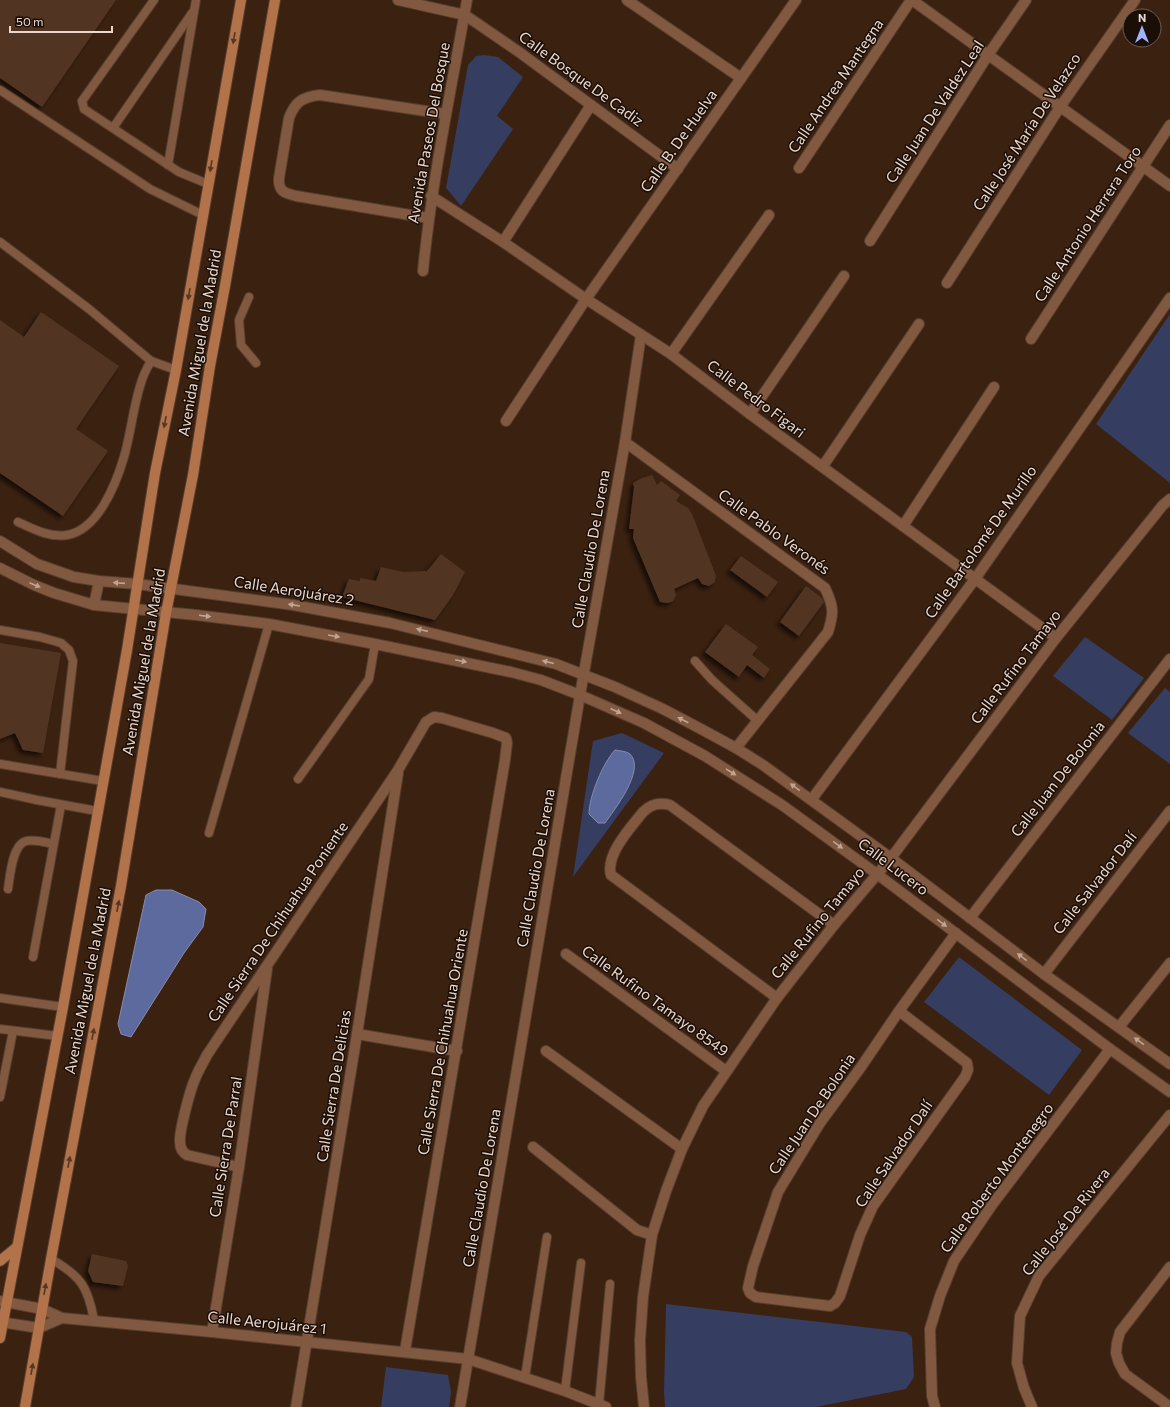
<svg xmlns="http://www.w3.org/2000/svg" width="1170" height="1407" viewBox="0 0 1170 1407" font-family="Commissioner,sans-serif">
  <defs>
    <filter id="shadow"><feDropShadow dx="-3.5" dy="3.5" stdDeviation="2" flood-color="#0009"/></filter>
  </defs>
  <rect width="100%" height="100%" fill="#3b2110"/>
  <!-- green -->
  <g fill="#353d60">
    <polygon points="484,55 498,57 523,77 497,116 513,129 461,206 446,188 468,65 476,56"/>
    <polygon points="1170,314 1170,483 1096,424"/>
    <polygon points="1085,637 1144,678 1112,720 1053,676"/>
    <polygon points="1165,688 1170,692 1170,764 1128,733"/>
    <polygon points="622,733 664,753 573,877 593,741"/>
    <polygon points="959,957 1082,1050 1049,1095 924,1002"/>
    <polygon points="666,1304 906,1332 912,1337 914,1377 906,1389 816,1407 665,1407 664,1392"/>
    <polygon points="386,1367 448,1375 451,1392 449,1407 381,1407"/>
  </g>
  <!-- water -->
  <g fill="#5d6a9d" stroke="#878bac">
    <path d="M 615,750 C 620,751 626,751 630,754 C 646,770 614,810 605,823 L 598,823 L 589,814 C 589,796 603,763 615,750 Z"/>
    <polygon points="156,890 172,890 199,902 206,909 203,927 184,953 131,1037 121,1034 118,1024 146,895"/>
  </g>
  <!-- building -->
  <g fill="#513624" filter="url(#shadow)">
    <polygon points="0,0 116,0 42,107 0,78"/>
    <polygon points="41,312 119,366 76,429 108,451 63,516 0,473 0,320 24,337"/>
    <polygon points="652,475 657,485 661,481 680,495 676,501 688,508 692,514 716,576 715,582 709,586 702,584 698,578 674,589 676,595 673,601 668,603 660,602 633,538 634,529 629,529 634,487 633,483 642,478"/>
    <polygon points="441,554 465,572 453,595 435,620 342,597 349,579 360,581 360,578 376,581 381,567 403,572 427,571"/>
    <polygon points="741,556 778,582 767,597 730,570"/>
    <polygon points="806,586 822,598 824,602 799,636 780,622"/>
    <polygon points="726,624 758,647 752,655 770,669 764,678 747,665 739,677 705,652"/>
    <polygon points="0,643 61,653 43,753 23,750 15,733 0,739"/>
    <polygon points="92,1254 126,1261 128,1266 123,1286 93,1282 88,1271"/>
  </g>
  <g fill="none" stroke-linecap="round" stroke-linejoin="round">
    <!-- service casing -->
    <g stroke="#573e2e" stroke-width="10">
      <g id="service">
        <polyline points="154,0 82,101 84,109 179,172 208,184"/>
        <polyline points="0,90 150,189 203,215"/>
        <polyline points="113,128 192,13"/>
        <polyline points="168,165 196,0"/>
        <polyline points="0,242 89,309 151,361"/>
        <polyline points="249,297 239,320 241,345 256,363"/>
        <path d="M 18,522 C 33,529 50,538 67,535 C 98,530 116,484 124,457 C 131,433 133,407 141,383 C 143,375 147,368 151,361 L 176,370"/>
        <polyline points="0,630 40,637 61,643 69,650 73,661 60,774"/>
        <polyline points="695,661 712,680 758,721"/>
        <polyline points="0,764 103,781"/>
        <polyline points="298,779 369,679 375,644"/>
        <polyline points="0,792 37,800 97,811"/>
        <polyline points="209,833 269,624"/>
        <path d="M 8,889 C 10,877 12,845 26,841 C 34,839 45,842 53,844"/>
        <polyline points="33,957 61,805"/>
        <polyline points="0,998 63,1007"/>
        <polyline points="0,1029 58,1036"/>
        <polyline points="0,1097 13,1031"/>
        <path d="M 51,1259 C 81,1276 88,1287 94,1320"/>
        <polyline points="525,1377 547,1237"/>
        <polyline points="565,1391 581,1263"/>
        <polyline points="599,1404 610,1284"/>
      </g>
    </g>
    <!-- minor casing -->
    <g stroke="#573e2e" stroke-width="12">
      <g id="minor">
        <polyline points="398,0 465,15 519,52 678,169"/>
        <polyline points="627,0 741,78"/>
        <polyline points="912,0 1170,186"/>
        <polyline points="799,168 911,0"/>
        <polyline points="431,196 503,242 586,299 671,354 750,414 1056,638"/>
        <path d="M 428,218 L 296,196 C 284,193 278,191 279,178 L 289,118 C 295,102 302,97 320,95 L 445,114"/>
        <polyline points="870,241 988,55 1026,0"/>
        <polyline points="503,242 591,105"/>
        <path d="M 423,271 C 432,179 451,91 467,0"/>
        <polyline points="947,283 1060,107 1135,0"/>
        <polyline points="1031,339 1170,125"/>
        <polyline points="671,354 769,215"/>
        <polyline points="750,414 844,276"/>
        <polyline points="506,421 586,299 796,0"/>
        <path d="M 625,442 L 825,588 C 834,607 834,613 828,632 L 736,748"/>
        <polyline points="823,466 919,324"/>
        <polyline points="903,526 994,387"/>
        <polyline points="812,799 975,579 1170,298"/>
        <polyline points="970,918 1170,659"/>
        <polyline points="566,954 726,1071"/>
        <polyline points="1044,974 1170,811"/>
        <path d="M 777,998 L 611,875 C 605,855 631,827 643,812 C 651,804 659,802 670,805 L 834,925"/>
        <polyline points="899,1011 967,1063 968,1070 965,1077 873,1206 860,1235 840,1296 835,1303 830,1306 756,1297 750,1293 748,1288 753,1266 778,1192 820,1123 861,1067 899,1011 956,933"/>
        <polyline points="1119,1027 1170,963"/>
        <polyline points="357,1034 457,1051"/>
        <polyline points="546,1051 682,1149"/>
        <polyline points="533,1147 637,1230 652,1235"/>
        <path d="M 239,1167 L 187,1155 C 182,1152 180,1148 180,1142 C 179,1132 190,1090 195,1079 C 198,1071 203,1063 207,1055 L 398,770 L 426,722 L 434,717 L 442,718 L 493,733 L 506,738 L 507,743 L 505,760 L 405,1351"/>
        <polyline points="42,1309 62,1318 212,1332 468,1359 565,1391 606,1407"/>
        <polyline points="39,1328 62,1318"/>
        <polyline points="212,1332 239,1167 267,969"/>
        <polyline points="296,1407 357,1034 398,773"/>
        <polyline points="460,1407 580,695 625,442 641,335"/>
        <polyline points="644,1407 641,1377 640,1340 643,1297 652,1235 666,1191 682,1149 703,1106 777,998 834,925 891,858 1056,638 1163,505 1170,499"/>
        <polyline points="935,1407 932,1396 930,1329 940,1296 954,1261 992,1205 1110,1049"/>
        <polyline points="1032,1407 1024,1388 1017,1363 1020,1316 1039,1276 1170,1115"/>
        <polyline points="1170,1407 1125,1374 1119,1363 1116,1353 1117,1343 1120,1332 1170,1267"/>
      </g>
    </g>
    <!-- tertiary casing -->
    <g stroke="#573e2e" stroke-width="12">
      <g id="tertiary">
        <polyline points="0,541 37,564 74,577 99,581 137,584 293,605 390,623 556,664 615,687 663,709 701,729 736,748 763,765 891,858 1044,974 1170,1064"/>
        <polyline points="0,568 34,585 54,593 94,605 196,615 269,624 375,644 511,672 541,680 580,695 644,723 705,756 782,805 877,874 1110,1049 1170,1092"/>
        <polyline points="94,605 99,581"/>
        <polyline points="0,1301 42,1309"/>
        <polyline points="0,1322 39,1328"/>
      </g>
    </g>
    <!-- secondary casing -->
    <g stroke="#573e2e" stroke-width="12">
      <g id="secondary">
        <polyline points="0,1261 17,1247"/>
        <polyline points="0,1338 63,1007 127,650 155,473 176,370 241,0"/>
        <polyline points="25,1407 51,1259 121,886 166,613 193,475 210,366 225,286 275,0"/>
      </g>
    </g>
    <!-- service -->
    <use href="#service" stroke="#805940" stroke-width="8"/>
    <!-- minor -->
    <use href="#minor" stroke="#805940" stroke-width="10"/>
    <!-- tertiary -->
    <use href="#tertiary" stroke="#805940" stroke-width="10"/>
    <!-- secondary -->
    <use href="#secondary" stroke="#b2734b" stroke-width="10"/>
  </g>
  <!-- one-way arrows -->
  <defs><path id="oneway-solid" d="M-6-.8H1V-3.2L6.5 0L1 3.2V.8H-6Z"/></defs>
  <g fill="#573622">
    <use href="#oneway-solid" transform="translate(234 38) rotate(100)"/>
    <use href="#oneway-solid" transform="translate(211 166) rotate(100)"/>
    <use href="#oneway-solid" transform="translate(189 294) rotate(100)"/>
    <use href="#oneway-solid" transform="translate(165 422) rotate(101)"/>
    <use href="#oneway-solid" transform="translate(118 906) rotate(-79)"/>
    <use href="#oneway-solid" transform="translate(93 1034) rotate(-79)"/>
    <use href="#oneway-solid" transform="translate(69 1162) rotate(-79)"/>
    <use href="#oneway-solid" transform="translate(45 1289) rotate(-80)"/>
    <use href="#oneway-solid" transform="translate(32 1369) rotate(-80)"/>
  </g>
  <g fill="#c0a595">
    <use href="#oneway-solid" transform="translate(119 583) rotate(-176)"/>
    <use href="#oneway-solid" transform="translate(35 585) rotate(23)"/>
    <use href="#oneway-solid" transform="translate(294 605) rotate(-171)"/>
    <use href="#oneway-solid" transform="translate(205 616) rotate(7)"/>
    <use href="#oneway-solid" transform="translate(422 630) rotate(-167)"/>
    <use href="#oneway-solid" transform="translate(334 636) rotate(10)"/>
    <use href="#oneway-solid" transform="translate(461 661) rotate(12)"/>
    <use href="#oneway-solid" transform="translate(548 662) rotate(-166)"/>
    <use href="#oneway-solid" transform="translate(616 711) rotate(24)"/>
    <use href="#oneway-solid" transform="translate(683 720) rotate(-153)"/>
    <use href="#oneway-solid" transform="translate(731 772) rotate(32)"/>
    <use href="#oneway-solid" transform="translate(795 787) rotate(-144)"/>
    <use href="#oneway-solid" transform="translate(838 845) rotate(36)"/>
    <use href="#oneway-solid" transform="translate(942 923) rotate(37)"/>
    <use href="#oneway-solid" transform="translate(1022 957) rotate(-143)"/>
    <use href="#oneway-solid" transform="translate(1139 1041) rotate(-144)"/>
  </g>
  <g text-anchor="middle" stroke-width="3" stroke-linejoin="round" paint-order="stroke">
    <!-- street labels -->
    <g font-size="15" fill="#ead8ce" stroke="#1a0e07">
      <text transform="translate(581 79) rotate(36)" y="5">Calle Bosque De Cadiz</text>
      <text transform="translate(836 86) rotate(-56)" y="5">Calle Andrea Mantegna</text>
      <text transform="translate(935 112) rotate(-57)" y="5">Calle Juan De Valdez Leal</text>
      <text transform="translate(1027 132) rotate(-57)" y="5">Calle José María De Velazco</text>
      <text transform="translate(429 133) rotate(-80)" y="5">Avenida Paseos Del Bosque</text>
      <text transform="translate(679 141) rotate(-55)" y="5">Calle B. De Huelva</text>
      <text transform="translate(1088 224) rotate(-57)" y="5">Calle Antonio Herrera Toro</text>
      <text transform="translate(200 343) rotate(-80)" y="5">Avenida Miguel de la Madrid</text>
      <text transform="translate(756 399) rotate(37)" y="5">Calle Pedro Figari</text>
      <text transform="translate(774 532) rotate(36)" y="5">Calle Pablo Veronés</text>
      <text transform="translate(981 542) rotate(-55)" y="5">Calle Bartolomé De Murillo</text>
      <text transform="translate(591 549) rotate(-80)" y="5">Calle Claudio De Lorena</text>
      <text transform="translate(294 591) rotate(9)" y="5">Calle Aerojuárez 2</text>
      <text transform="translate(144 662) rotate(-80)" y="5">Avenida Miguel de la Madrid</text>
      <text transform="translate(1016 667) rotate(-53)" y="5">Calle Rufino Tamayo</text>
      <text transform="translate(1058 779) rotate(-52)" y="5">Calle Juan De Bolonia</text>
      <text transform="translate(893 867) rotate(37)" y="5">Calle Lucero</text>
      <text transform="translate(536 868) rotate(-80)" y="5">Calle Claudio De Lorena</text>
      <text transform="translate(1095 883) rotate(-52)" y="5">Calle Salvador Dalí</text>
      <text transform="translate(278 922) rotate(-56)" y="5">Calle Sierra De Chihuahua Poniente</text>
      <text transform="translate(818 923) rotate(-51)" y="5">Calle Rufino Tamayo</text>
      <text transform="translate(88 981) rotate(-79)" y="5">Avenida Miguel de la Madrid</text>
      <text transform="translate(655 1001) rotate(36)" y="5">Calle Rufino Tamayo 8549</text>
      <text transform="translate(443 1042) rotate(-80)" y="5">Calle Sierra De Chihuahua Oriente</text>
      <text transform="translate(334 1086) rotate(-81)" y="5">Calle Sierra De Delicias</text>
      <text transform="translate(812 1114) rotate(-56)" y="5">Calle Juan De Bolonia</text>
      <text transform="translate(226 1147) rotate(-81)" y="5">Calle Sierra De Parral</text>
      <text transform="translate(894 1154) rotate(-56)" y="5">Calle Salvador Dalí</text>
      <text transform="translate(997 1178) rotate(-54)" y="5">Calle Roberto Montenegro</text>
      <text transform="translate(482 1188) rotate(-80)" y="5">Calle Claudio De Lorena</text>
      <text transform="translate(1066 1222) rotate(-52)" y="5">Calle José De Rivera</text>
      <text transform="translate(267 1323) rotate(6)" y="5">Calle Aerojuárez 1</text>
    </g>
  </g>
  <!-- north arrow -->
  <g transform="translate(1142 28)"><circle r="19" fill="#1a0e07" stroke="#6d5f57"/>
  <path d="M0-3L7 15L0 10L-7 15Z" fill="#a0b3fd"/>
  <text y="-6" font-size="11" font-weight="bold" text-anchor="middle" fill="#ead8ce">N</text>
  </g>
  <!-- scale -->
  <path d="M10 26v6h102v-6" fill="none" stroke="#ead8ce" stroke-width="2"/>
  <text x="16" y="26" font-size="12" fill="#ead8ce" stroke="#1a0e07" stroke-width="3" paint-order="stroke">50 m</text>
</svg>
